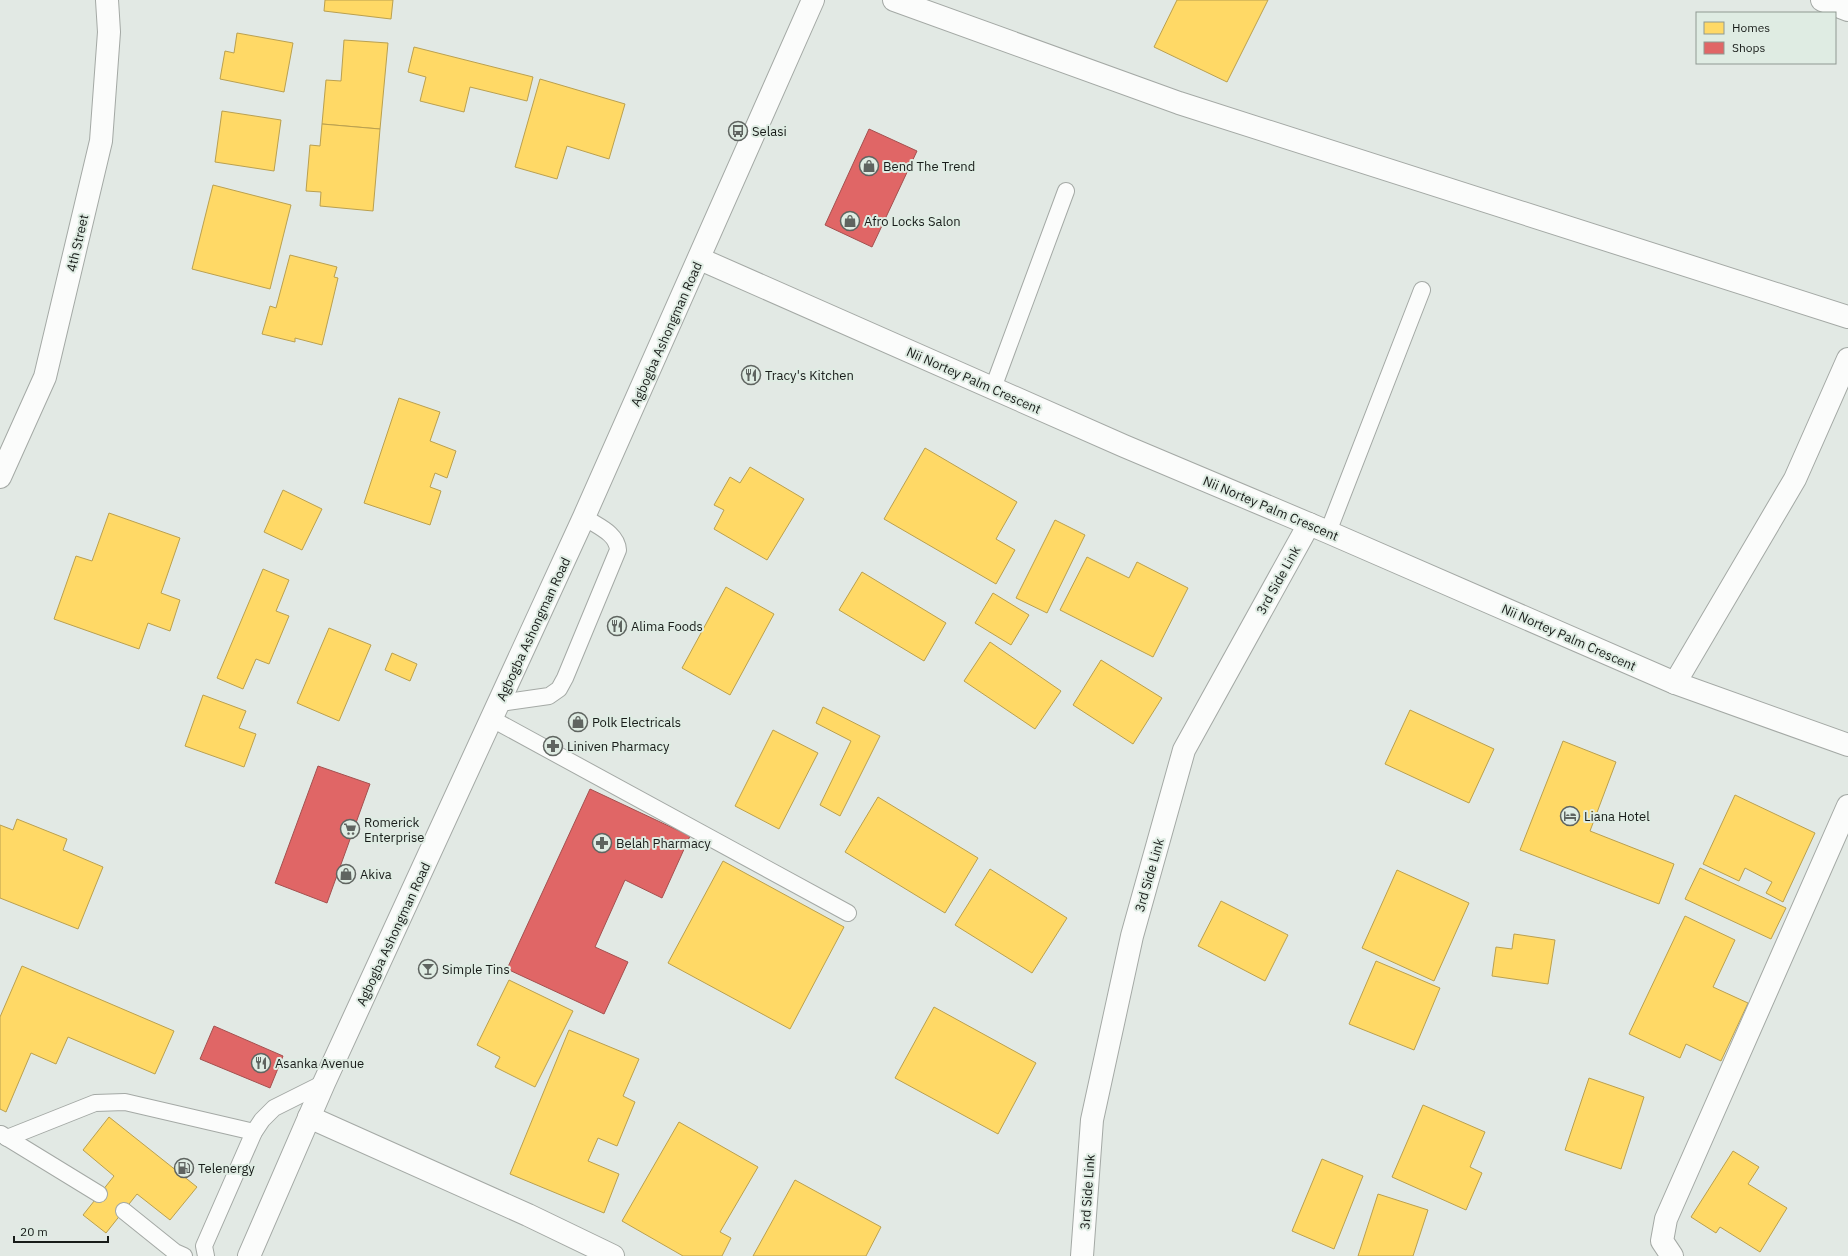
<svg xmlns="http://www.w3.org/2000/svg" width="1848" height="1256" viewBox="0 0 1848 1256" font-family="'IBM Plex Sans',sans-serif">
  <rect width="100%" height="100%" fill="#e2e9e4"/>
  <!-- homes -->
  <g fill="#ffd966" stroke="#baa04f">
    <polygon points="325,0 393,0 391,19 324,11"/>
    <polygon points="1177,0 1268,0 1227,82 1154,47"/>
    <polygon points="237,33 293,43 284,92 220,79 225,51 234,53"/>
    <polygon points="344,40 388,43 380,129 322,124 326,80 341,81"/>
    <polygon points="414,47 533,77 527,101 470,87 464,112 420,101 426,77 408,72"/>
    <polygon points="540,79 625,104 609,159 567,146 557,179 515,167"/>
    <polygon points="222,111 281,120 274,171 215,162"/>
    <polygon points="322,124 380,129 373,211 320,206 321,192 306,191 310,145 320,146"/>
    <polygon points="213,185 291,205 270,289 192,269"/>
    <polygon points="290,255 337,267 334,277 338,278 322,345 295,338 295,342 262,334 270,306 276,308"/>
    <polygon points="399,398 440,412 430,441 456,451 447,478 435,473 430,487 441,491 430,525 364,503"/>
    <polygon points="925,448 1017,502 996,539 1015,550 996,584 884,519"/>
    <polygon points="750,467 804,499 767,560 714,529 724,510 714,505 730,477 740,483"/>
    <polygon points="283,490 322,509 302,550 264,532"/>
    <polygon points="109,513 180,538 161,593 180,600 170,631 148,623 139,649 54,619 76,556 92,561"/>
    <polygon points="1055,520 1085,535 1047,613 1016,598"/>
    <polygon points="1087,557 1129,578 1137,562 1188,588 1153,657 1060,610"/>
    <polygon points="263,569 289,580 276,611 289,616 269,664 256,659 243,689 217,678"/>
    <polygon points="862,572 946,623 924,661 839,610"/>
    <polygon points="726,587 774,614 730,695 682,668"/>
    <polygon points="993,593 1029,615 1011,645 975,623"/>
    <polygon points="329,628 371,645 339,721 297,703"/>
    <polygon points="990,642 1061,691 1035,729 964,681"/>
    <polygon points="392,653 417,664 410,681 385,670"/>
    <polygon points="1101,660 1162,698 1133,744 1073,705"/>
    <polygon points="203,695 246,711 239,728 256,734 244,767 185,746"/>
    <polygon points="823,707 880,736 840,816 820,805 851,741 816,723"/>
    <polygon points="1410,710 1494,749 1469,803 1385,764"/>
    <polygon points="773,730 818,753 779,829 735,806"/>
    <polygon points="1563,741 1616,762 1590,831 1674,864 1659,904 1520,850"/>
    <polygon points="1735,795 1815,833 1783,902 1766,893 1772,882 1745,868 1739,881 1703,864"/>
    <polygon points="878,797 978,858 945,913 845,852"/>
    <polygon points="17,819 67,839 63,850 103,867 78,929 0,898 0,825 13,830"/>
    <polygon points="723,861 844,927 790,1029 668,963"/>
    <polygon points="1700,868 1786,908 1771,939 1685,899"/>
    <polygon points="990,869 1067,918 1032,973 955,925"/>
    <polygon points="1397,870 1469,903 1434,981 1362,948"/>
    <polygon points="1221,901 1288,935 1265,981 1198,946"/>
    <polygon points="1685,916 1735,940 1713,987 1748,1003 1721,1061 1686,1044 1680,1058 1629,1034"/>
    <polygon points="1514,934 1555,940 1548,984 1492,976 1496,947 1512,949"/>
    <polygon points="1376,961 1440,988 1414,1050 1349,1024"/>
    <polygon points="22,966 174,1031 155,1074 68,1037 56,1064 31,1053 6,1112 0,1109 0,1017"/>
    <polygon points="509,980 573,1011 535,1087 495,1067 500,1057 477,1045"/>
    <polygon points="934,1007 1036,1063 998,1134 895,1078"/>
    <polygon points="569,1030 639,1059 623,1096 635,1102 617,1146 598,1138 588,1161 619,1174 604,1213 510,1174"/>
    <polygon points="1589,1078 1644,1097 1621,1169 1565,1150"/>
    <polygon points="1423,1105 1485,1132 1470,1167 1482,1173 1466,1210 1392,1177"/>
    <polygon points="109,1117 197,1187 170,1220 137,1194 106,1233 83,1215 114,1176 83,1150"/>
    <polygon points="679,1122 758,1167 720,1232 731,1238 722,1256 683,1256 622,1221"/>
    <polygon points="1733,1151 1759,1167 1748,1184 1787,1208 1760,1252 1720,1227 1716,1233 1691,1217"/>
    <polygon points="1322,1159 1363,1176 1334,1249 1292,1231"/>
    <polygon points="795,1180 881,1227 866,1256 753,1256"/>
    <polygon points="1378,1194 1428,1210 1413,1256 1358,1256"/>
  </g>
  <!-- shops -->
  <g fill="#e06666" stroke="#a4504f">
    <polygon points="869,129 917,151 872,247 825,225"/>
    <polygon points="318,766 370,784 327,903 275,883"/>
    <polygon points="590,789 690,836 662,898 625,880 595,947 628,962 604,1014 507,969"/>
    <polygon points="214,1026 283,1056 270,1088 200,1059"/>
  </g>
  <g fill="none" stroke-linecap="round" stroke-linejoin="round">
    <!-- lane casing -->
    <g stroke="#a4a9a5" stroke-width="18">
      <g id="lane">
        <polyline points="993,388 1066,191"/>
        <polyline points="1328,532 1422,290"/>
        <path d="M 500,703 L 549,696 L 559,689 L 565,678 L 618,550 C 617,533 597,526 584,517"/>
        <polyline points="492,719 848,913"/>
        <polyline points="1,1134 99,1194"/>
        <polyline points="7,1138 95,1103 125,1102 254,1132"/>
        <polyline points="124,1211 175,1252 184,1256"/>
        <polyline points="206,1256 204,1246 254,1132 262,1120 274,1108 324,1083"/>
      </g>
    </g>
    <!-- street casing -->
    <g stroke="#a4a9a5" stroke-width="24">
      <g id="street">
        <polyline points="894,0 1179,103 1848,317"/>
        <polyline points="1822,0 1848,10"/>
        <polyline points="700,259 1124,446 1328,532 1675,683 1848,745"/>
        <polyline points="0,477 45,377 101,141 109,32 107,0"/>
        <polyline points="1675,683 1795,479 1848,359"/>
        <polyline points="309,1117 528,1215 613,1256"/>
        <polyline points="1082,1256 1092,1120 1132,936 1184,750 1309,524"/>
        <polyline points="1672,1256 1662,1241 1666,1219 1848,806"/>
      </g>
    </g>
    <!-- secondary casing -->
    <g stroke="#a4a9a5" stroke-width="24">
      <polyline id="secondary" points="249,1256 324,1083 584,517 813,0"/>
    </g>
    <!-- lane -->
    <use href="#lane" stroke="#fbfcfb" stroke-width="16"/>
    <!-- street -->
    <use href="#street" stroke="#fbfcfb" stroke-width="22"/>
    <!-- secondary -->
    <use href="#secondary" stroke="#fbfcfb" stroke-width="22"/>
  </g>
  <!-- icons -->
  <defs>
    <g id="bus-ring" transform="scale(1)"><circle r="9.5" fill="#dfece3" stroke="#5f6460" stroke-width="1.5"/><path d="M-5-6H5V4H4V6H2V4H-2V6H-4V4H-5ZM-3.5-4V0h7V-4ZM-3.5 1.2v1.5H-2V1.2ZM2 1.2v1.5H3.5V1.2Z" fill="#5f6460"/></g>
    <g id="shop-ring" transform="scale(1)"><circle r="9.5" fill="#dfece3" stroke="#5f6460" stroke-width="1.5"/><path d="M-5-2.5h2.3a2.7 3.5 0 0 1 5.4 0H5L5.5 6h-11ZM-1.5-2.5h3a1.5 2.3 0 0 0-3 0Z" fill="#5f6460"/></g>
    <g id="restaurant-ring" transform="scale(1)"><circle r="9.5" fill="#dfece3" stroke="#5f6460" stroke-width="1.5"/><path d="M-5-6h1v4h1v-4h1v4h1v-4h1v5L-1.5 .5V6h-2V.5L-5-1ZM5-6V6H3V1.5H1.5Q1.5-4 5-6Z" fill="#5f6460"/></g>
    <g id="pharmacy-ring" transform="scale(1)"><circle r="9.5" fill="#dfece3" stroke="#5f6460" stroke-width="1.5"/><path d="M-2-6h4v4h4v4h-4v4h-4v-4h-4v-4h4Z" fill="#5f6460"/></g>
    <g id="hotel-ring" transform="scale(1)"><circle r="9.5" fill="#dfece3" stroke="#5f6460" stroke-width="1.5"/><path d="M-6-4.5h1.5V1H6V5H4.5V3h-9V5H-6ZM-4 0a1.8 1.8 0 1 1 3.6 0ZM.5 0V-2.5h3Q6-2.5 6 0Z" fill="#5f6460"/></g>
    <g id="supermarket-ring" transform="scale(1)"><circle r="9.5" fill="#dfece3" stroke="#5f6460" stroke-width="1.5"/><path d="M-6-5.5h2.5l.6 2H6L4.5 2H-2.5L-4.4-4H-6ZM-1.5 3.2a1.3 1.3 0 1 0 .1 0ZM3 3.2a1.3 1.3 0 1 0 .1 0Z" fill="#5f6460"/></g>
    <g id="bar-ring" transform="scale(1)"><circle r="9.5" fill="#dfece3" stroke="#5f6460" stroke-width="1.5"/><path d="M-6-5H6L.8 .8V4.5H3.5V6h-7V4.5H-.8V.8Z" fill="#5f6460"/></g>
    <g id="fuel-ring" transform="scale(1)"><circle r="9.5" fill="#dfece3" stroke="#5f6460" stroke-width="1.5"/><path d="M-5.5-6h7V0h2V4h1.3V-2.5L3-4.5l.8-.8L6-3V5H2.5V1h-1V6h-7ZM-4.2-4.7v3.2H.2V-4.7Z" fill="#5f6460"/></g>
  </defs>
  <g fill-rule="evenodd">
    <use href="#bus-ring" x="738" y="131"/>
    <use href="#shop-ring" x="869" y="166"/>
    <use href="#shop-ring" x="850" y="221"/>
    <use href="#restaurant-ring" x="751" y="375"/>
    <use href="#restaurant-ring" x="617" y="626"/>
    <use href="#shop-ring" x="578" y="722"/>
    <use href="#pharmacy-ring" x="553" y="746"/>
    <use href="#hotel-ring" x="1570" y="816"/>
    <use href="#supermarket-ring" x="350" y="829"/>
    <use href="#pharmacy-ring" x="602" y="843"/>
    <use href="#shop-ring" x="346" y="874"/>
    <use href="#bar-ring" x="428" y="969"/>
    <use href="#restaurant-ring" x="261" y="1063"/>
    <use href="#fuel-ring" x="184" y="1168"/>
  </g>
  <g text-anchor="middle" stroke-width="4" stroke-linejoin="round" paint-order="stroke">
    <!-- poi labels -->
    <g font-size="13" fill="#181c19" stroke="#dfece3" text-anchor="start">
      <text x="752" y="136">Selasi</text>
      <text x="883" y="171">Bend The Trend</text>
      <text x="864" y="226">Afro Locks Salon</text>
      <text x="765" y="380">Tracy's Kitchen</text>
      <text x="631" y="631">Alima Foods</text>
      <text x="592" y="727">Polk Electricals</text>
      <text x="567" y="751">Liniven Pharmacy</text>
      <text x="1584" y="821">Liana Hotel</text>
      <text x="364" y="827">Romerick<tspan x="364" dy="15">Enterprise</tspan></text>
      <text x="616" y="848">Belah Pharmacy</text>
      <text x="360" y="879">Akiva</text>
      <text x="442" y="974">Simple Tins</text>
      <text x="275" y="1068">Asanka Avenue</text>
      <text x="198" y="1173">Telenergy</text>
    </g>
    <!-- street labels -->
    <g font-size="13" fill="#181c19" stroke="#dfece3">
      <text transform="translate(77 243) rotate(-77)" y="5">4th Street</text>
      <text transform="translate(666 334) rotate(-66)" y="5">Agbogba Ashongman Road</text>
      <text transform="translate(974 380) rotate(24)" y="5">Nii Nortey Palm Crescent</text>
      <text transform="translate(1271 508) rotate(23)" y="5">Nii Nortey Palm Crescent</text>
      <text transform="translate(1278 580) rotate(-61)" y="5">3rd Side Link</text>
      <text transform="translate(533 629) rotate(-65)" y="5">Agbogba Ashongman Road</text>
      <text transform="translate(1569 637) rotate(24)" y="5">Nii Nortey Palm Crescent</text>
      <text transform="translate(1149 875) rotate(-74)" y="5">3rd Side Link</text>
      <text transform="translate(393 934) rotate(-65)" y="5">Agbogba Ashongman Road</text>
      <text transform="translate(1087 1192) rotate(-86)" y="5">3rd Side Link</text>
    </g>
  </g>
  <!-- legend -->
  <rect x="1696" y="12" width="140" height="52" fill="#dfece3" stroke="#8f9992"/>
  <rect x="1704" y="22" width="20" height="12" fill="#ffd966" stroke="#8f9992"/>
  <text x="1732" y="32" font-size="12" fill="#181c19">Homes</text>
  <rect x="1704" y="42" width="20" height="12" fill="#e06666" stroke="#8f9992"/>
  <text x="1732" y="52" font-size="12" fill="#181c19">Shops</text>
  <!-- scale -->
  <path d="M14 1236v6h94v-6" fill="none" stroke="#181c19" stroke-width="2"/>
  <text x="20" y="1236" font-size="12" fill="#181c19" stroke="#dfece3" stroke-width="3" paint-order="stroke">20 m</text>
</svg>
